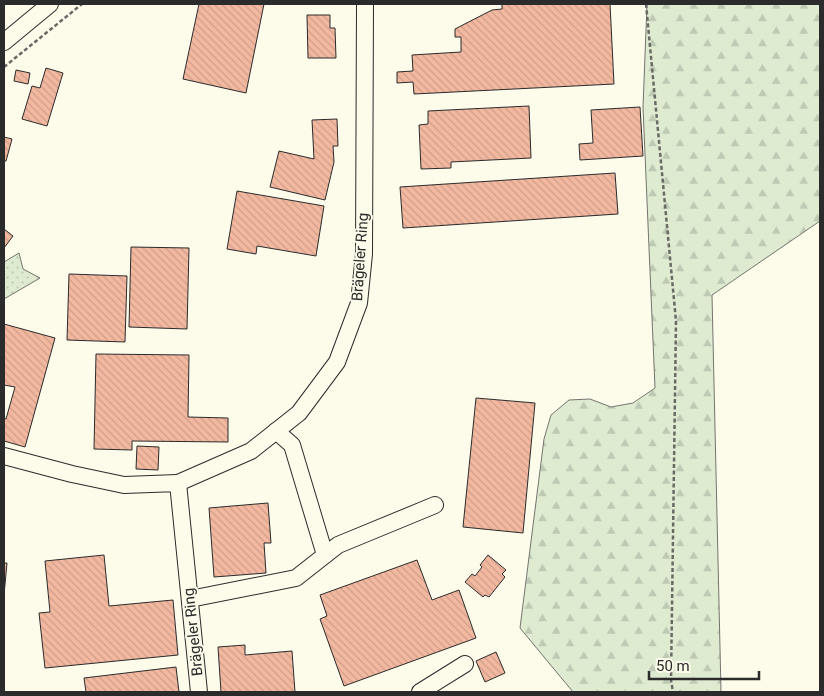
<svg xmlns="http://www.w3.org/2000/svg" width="824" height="696" viewBox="0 0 824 696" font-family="Roboto,sans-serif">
  <defs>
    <pattern id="grass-dots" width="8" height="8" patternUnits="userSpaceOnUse" patternTransform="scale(1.25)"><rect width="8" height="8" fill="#deebd1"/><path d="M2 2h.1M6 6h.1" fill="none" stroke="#bfcab4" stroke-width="1.8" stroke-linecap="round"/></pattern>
    <pattern id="forest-firs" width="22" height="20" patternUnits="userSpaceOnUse" patternTransform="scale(1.25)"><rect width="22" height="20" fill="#deebd1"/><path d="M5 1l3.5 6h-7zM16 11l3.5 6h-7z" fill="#bfcab4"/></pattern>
    <pattern id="building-back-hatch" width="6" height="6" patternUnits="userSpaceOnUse" patternTransform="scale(1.25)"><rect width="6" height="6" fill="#f2b8a0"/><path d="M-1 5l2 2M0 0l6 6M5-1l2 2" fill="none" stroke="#d09e8a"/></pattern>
  </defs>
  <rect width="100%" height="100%" fill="#fdfbea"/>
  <!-- grass -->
  <polygon fill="url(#grass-dots)" stroke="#74746e" points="19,253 23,269 40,278 4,299 4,262"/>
  <!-- forest -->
  <polygon fill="url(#forest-firs)" stroke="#74746e" points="647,4 820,4 820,221 712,295 721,692 573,692 520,628 544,439 551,415 569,400 590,399 611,407 633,403 655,388 643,107"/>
  <!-- building -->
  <g fill="url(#building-back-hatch)" stroke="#2b2b2b">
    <polygon points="199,4 264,4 246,93 183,79"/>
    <polygon points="502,4 610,4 614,84 414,94 413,82 397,83 397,72 413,71 412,55 461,52 461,37 455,37 455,29 492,10 502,9"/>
    <polygon points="307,15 330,15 330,28 335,28 336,58 308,58"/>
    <polygon points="46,68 63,73 47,126 22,119 32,86 40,88"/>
    <polygon points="16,70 30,73 28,84 14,81"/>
    <polygon points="529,106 531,158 451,162 451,168 421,169 419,125 428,124 428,111"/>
    <polygon points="640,107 643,156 580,160 579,144 593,143 591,110"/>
    <polygon points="337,119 338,146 333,146 334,162 325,200 270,187 279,151 314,159 312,120"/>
    <polygon points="4,137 12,139 6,161 4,161"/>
    <polygon points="615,173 618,214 403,228 400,187"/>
    <polygon points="237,191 324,206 316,256 257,246 256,254 227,249"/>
    <polygon points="4,229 13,236 4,248"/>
    <polygon points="131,247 189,248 187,329 129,327"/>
    <polygon points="69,274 127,276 125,342 67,340"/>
    <polygon points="4,324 55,338 25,447 4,441 4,418 6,419 15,387 4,385"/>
    <polygon points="96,354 189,355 188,417 228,418 228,442 132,441 132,450 94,449"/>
    <polygon points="476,398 535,403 523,533 463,527"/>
    <polygon points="137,446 159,447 158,470 136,469"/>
    <polygon points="268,503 271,543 264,543 266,573 214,577 209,508"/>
    <polygon points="104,555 109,606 173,600 178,655 45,668 39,613 50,612 45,561"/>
    <polygon points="488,555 506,570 502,574 505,577 489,597 485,595 483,597 465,582 472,574 475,576 482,567 480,565"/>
    <polygon points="417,560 432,600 459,590 476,638 344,686 320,619 327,616 320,595"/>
    <polygon points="4,563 7,563 4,595"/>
    <polygon points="245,645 245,655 292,651 295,692 221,692 218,647"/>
    <polygon points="496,652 505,673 485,682 476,661"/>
    <polygon points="176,667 179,692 86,692 84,678"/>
  </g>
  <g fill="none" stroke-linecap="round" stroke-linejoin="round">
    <!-- minor casing -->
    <g stroke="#2b2b2b" stroke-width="18">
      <g id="minor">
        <polyline points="4,42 50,4"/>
        <polyline points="276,431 292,445 325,555"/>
        <polyline points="4,456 72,474 124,485 178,483 199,692"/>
        <polyline points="178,483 251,451 299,413 337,362 359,303 364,254 365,4"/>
        <polyline points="190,599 296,578 338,545 435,505"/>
        <polyline points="420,692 465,664"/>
      </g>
    </g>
    <!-- path -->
    <g stroke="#6a6964" stroke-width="2.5" stroke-dasharray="4 2.5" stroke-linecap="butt">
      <polyline points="646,4 676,321 671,680 673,692"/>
      <polyline points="4,67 82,4"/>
    </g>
    <!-- minor -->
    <use href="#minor" stroke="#fdfbea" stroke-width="16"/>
  </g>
  <g text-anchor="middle" stroke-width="4" stroke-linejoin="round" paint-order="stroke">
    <!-- street labels -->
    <g font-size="15" fill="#2b2b2b" stroke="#fdfbea">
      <text transform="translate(360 257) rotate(-86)" y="5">Brägeler Ring</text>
      <text transform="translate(193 632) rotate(-96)" y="5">Brägeler Ring</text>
    </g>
  </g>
  <!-- border -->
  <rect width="824" height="696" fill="none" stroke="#2b2b2b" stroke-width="10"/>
  <!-- scale -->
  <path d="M649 671v8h110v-8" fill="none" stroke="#2b2b2b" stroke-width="2.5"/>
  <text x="656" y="671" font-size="15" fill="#2b2b2b" stroke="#fdfbea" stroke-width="4" paint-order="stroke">50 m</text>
</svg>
